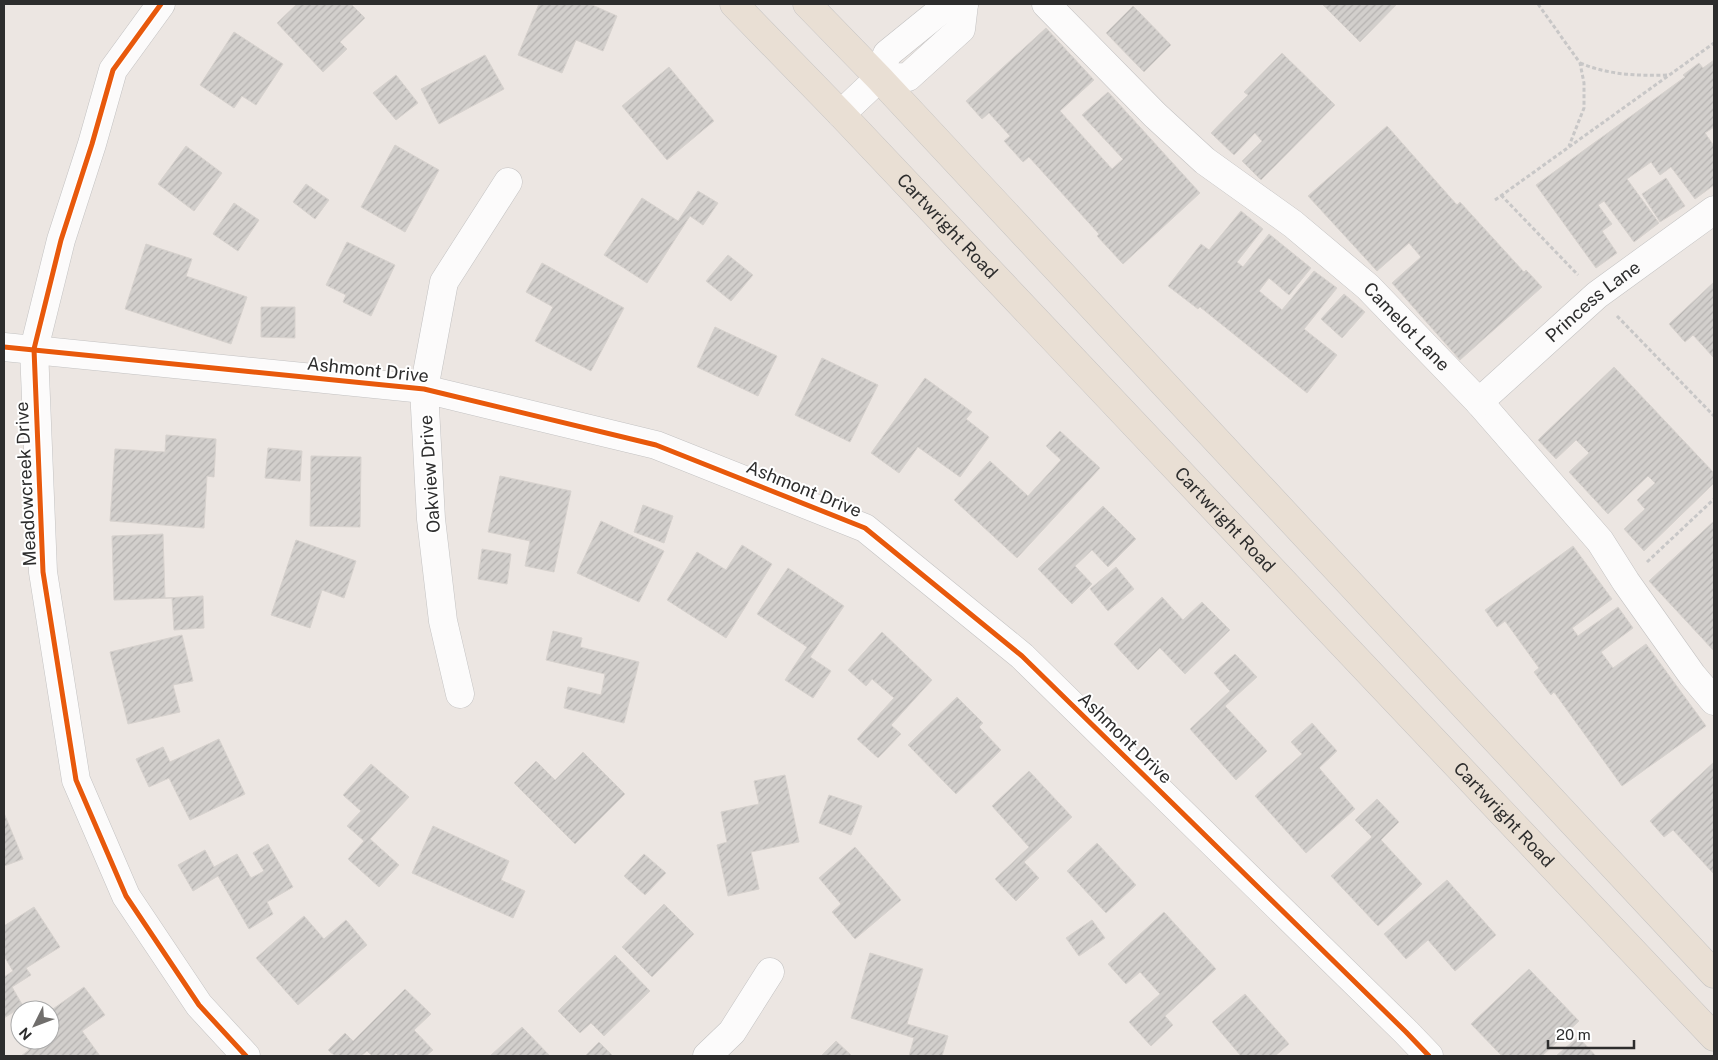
<svg xmlns="http://www.w3.org/2000/svg" width="1718" height="1060" viewBox="0 0 1718 1060" font-family="'Public Sans',sans-serif">
  <defs>
    <pattern id="building-hatch" width="6" height="6" patternUnits="userSpaceOnUse" patternTransform="scale(1.25)"><rect width="6" height="6" fill="#d2cfcc"/><path d="M-1 1l2-2M0 6l6-6M5 7l2-2" fill="none" stroke="#b5b2b0"/></pattern>
  </defs>
  <rect width="100%" height="100%" fill="#ece6e2"/>
  <!-- building -->
  <g fill="url(#building-hatch)" stroke="#d7d2ce">
    <polygon points="297,4 303,4 305,6 307,4 351,4 365,18 340,42 347,49 323,72 277,23"/>
    <polygon points="539,4 590,4 617,16 603,51 576,40 562,73 518,55"/>
    <polygon points="1322,4 1397,4 1360,42"/>
    <polygon points="1133,6 1171,45 1144,72 1106,33"/>
    <polygon points="1046,28 1094,80 1060,111 1112,169 1123,159 1082,115 1108,92 1200,193 1123,264 1097,236 1099,234 1029,157 1023,162 1004,141 1010,136 989,113 982,119 966,101"/>
    <polygon points="234,32 283,64 256,105 242,96 234,108 200,85"/>
    <polygon points="1282,53 1335,105 1261,180 1242,161 1262,141 1255,133 1234,155 1211,133 1248,95 1244,92"/>
    <polygon points="485,55 504,89 439,124 421,89"/>
    <polygon points="1714,60 1714,127 1705,133 1714,146 1714,185 1695,199 1671,167 1660,175 1651,162 1627,179 1659,223 1634,242 1604,201 1598,205 1612,224 1602,231 1617,253 1596,268 1536,185 1685,77 1683,75 1699,63 1703,68"/>
    <polygon points="669,67 714,121 667,160 622,106"/>
    <polygon points="396,75 418,103 396,120 373,93"/>
    <polygon points="1387,126 1457,205 1460,202 1524,272 1526,270 1542,287 1460,360 1392,283 1421,257 1409,243 1377,271 1308,196"/>
    <polygon points="395,145 439,170 405,232 361,207"/>
    <polygon points="186,146 222,173 194,211 158,184"/>
    <polygon points="1666,178 1685,206 1660,222 1642,194"/>
    <polygon points="306,184 329,200 315,219 293,202"/>
    <polygon points="698,191 718,203 703,225 690,216 647,283 604,255 642,198 678,221"/>
    <polygon points="234,203 259,220 238,251 213,234"/>
    <polygon points="1241,211 1263,229 1237,262 1243,267 1269,234 1311,268 1289,295 1269,278 1259,291 1282,310 1314,271 1337,288 1304,329 1337,355 1307,393 1200,307 1198,309 1168,286 1201,244 1209,250"/>
    <polygon points="347,242 395,265 371,316 343,302 346,295 326,285"/>
    <polygon points="146,244 192,259 186,276 247,297 231,344 125,309"/>
    <polygon points="728,255 753,275 731,301 706,281"/>
    <polygon points="542,263 624,308 591,371 535,341 553,307 526,292"/>
    <polygon points="1714,282 1714,358 1693,335 1685,342 1669,324"/>
    <polygon points="1344,294 1365,312 1342,338 1321,319"/>
    <polygon points="261,307 295,307 295,338 261,337"/>
    <polygon points="715,327 777,356 758,396 697,367"/>
    <polygon points="822,358 878,385 850,442 795,415"/>
    <polygon points="1614,367 1714,473 1714,483 1644,551 1624,529 1645,509 1637,500 1655,483 1648,476 1608,514 1569,472 1589,453 1576,440 1556,459 1538,440"/>
    <polygon points="925,378 972,412 966,419 989,437 960,477 918,447 899,473 871,453"/>
    <polygon points="1060,431 1100,468 1017,558 954,500 990,461 1028,496 1061,460 1046,446"/>
    <polygon points="166,435 216,439 214,477 207,476 204,528 110,521 115,449 165,452"/>
    <polygon points="268,448 302,451 300,481 265,478"/>
    <polygon points="311,456 361,457 360,527 310,526"/>
    <polygon points="500,476 571,491 554,572 525,566 530,541 488,532"/>
    <polygon points="643,505 673,516 664,543 634,532"/>
    <polygon points="1103,506 1136,539 1108,567 1092,550 1075,566 1092,584 1072,604 1038,569"/>
    <polygon points="601,521 664,551 639,602 577,573"/>
    <polygon points="1714,521 1714,651 1649,581"/>
    <polygon points="163,534 165,598 203,596 204,628 174,630 172,598 114,600 112,536"/>
    <polygon points="296,540 356,561 344,598 322,590 310,628 271,615"/>
    <polygon points="742,545 772,564 726,638 667,600 697,552 726,570"/>
    <polygon points="1573,546 1612,599 1572,628 1578,636 1618,607 1633,628 1601,652 1613,668 1646,644 1706,726 1622,786 1554,692 1551,695 1534,672 1539,668 1505,621 1497,627 1485,610"/>
    <polygon points="482,549 511,554 507,584 478,579"/>
    <polygon points="1116,567 1134,589 1108,611 1090,589"/>
    <polygon points="788,568 844,606 810,657 831,671 813,698 785,680 807,647 757,614"/>
    <polygon points="1162,597 1183,620 1202,602 1230,630 1185,674 1160,648 1138,670 1114,644"/>
    <polygon points="553,631 582,638 580,647 639,662 624,723 564,708 568,687 601,695 605,674 546,660"/>
    <polygon points="882,632 932,680 891,725 901,734 878,758 857,739 894,698 872,679 866,686 848,670"/>
    <polygon points="182,635 193,681 173,685 180,712 128,724 110,652"/>
    <polygon points="1235,654 1257,677 1225,706 1267,751 1236,780 1190,729 1230,691 1214,673"/>
    <polygon points="957,697 983,723 979,727 1001,750 956,794 908,745"/>
    <polygon points="1312,723 1337,751 1319,768 1355,809 1306,853 1255,796 1302,754 1291,742"/>
    <polygon points="219,739 245,794 190,820 169,778 149,787 136,759 163,747 170,762"/>
    <polygon points="583,752 625,794 575,844 514,783 536,761 555,780"/>
    <polygon points="1714,762 1714,874 1673,830 1664,837 1650,821"/>
    <polygon points="371,764 409,797 370,839 399,865 379,887 348,859 364,841 347,826 361,811 343,795"/>
    <polygon points="1029,771 1072,817 1024,862 1039,878 1016,901 995,879 1029,847 992,806"/>
    <polygon points="785,775 799,842 751,852 759,889 728,896 717,845 727,842 721,812 759,804 754,781"/>
    <polygon points="829,795 862,806 851,835 819,823"/>
    <polygon points="1377,799 1399,822 1381,840 1422,884 1378,926 1331,876 1372,837 1355,820"/>
    <polygon points="4,813 23,859 4,866"/>
    <polygon points="433,826 509,861 501,880 525,891 513,918 412,873"/>
    <polygon points="1097,843 1136,885 1106,913 1067,871"/>
    <polygon points="268,844 293,887 267,902 273,914 249,929 218,876 193,891 178,865 205,850 214,867 237,854 251,878 264,871 253,853"/>
    <polygon points="855,847 901,900 855,939 832,912 841,904 819,878"/>
    <polygon points="644,854 666,873 645,895 624,876"/>
    <polygon points="1447,880 1496,935 1455,971 1428,940 1406,959 1384,934"/>
    <polygon points="664,904 694,934 652,977 622,947"/>
    <polygon points="34,907 60,947 26,968 31,975 12,987 23,1006 4,1018 4,977 13,971 4,956 4,926"/>
    <polygon points="1164,912 1216,969 1165,1016 1173,1025 1151,1046 1129,1022 1160,994 1140,972 1126,984 1108,964"/>
    <polygon points="304,916 324,939 346,920 367,945 298,1005 256,958"/>
    <polygon points="1092,920 1105,938 1079,956 1066,938"/>
    <polygon points="870,953 923,969 907,1024 948,1036 942,1056 909,1056 914,1038 851,1018"/>
    <polygon points="615,955 650,991 604,1036 591,1023 580,1033 558,1011"/>
    <polygon points="1529,969 1579,1021 1542,1056 1502,1056 1471,1024"/>
    <polygon points="84,987 105,1015 82,1031 100,1056 21,1056 29,1050 22,1040 50,1040 50,1011"/>
    <polygon points="405,989 431,1014 414,1030 433,1050 426,1056 399,1056 396,1053 393,1056 372,1056 367,1051 361,1056 335,1056 328,1050 345,1033 353,1041"/>
    <polygon points="1245,994 1289,1044 1275,1056 1241,1056 1212,1022"/>
    <polygon points="522,1027 550,1056 490,1056"/>
    <polygon points="1578,1037 1596,1056 1556,1056"/>
    <polygon points="836,1041 852,1056 821,1056"/>
    <polygon points="599,1042 613,1056 585,1056"/>
  </g>
  <g fill="none" stroke-linecap="round" stroke-linejoin="round">
    <!-- street casing -->
    <g stroke="#c3c2c2" stroke-width="29">
      <g id="street">
        <polyline points="161,4 113,70 92,144 61,240 34,349 43,572 76,780 126,896 199,1005 246,1056"/>
        <path id="s1" d="M 1046,4 L 1155,115 L 1205,161 L 1293,224 L 1368,287 L 1479,402 L 1600,541 L 1626,582 L 1692,675 L 1714,701"/>
        <polyline points="879,78 908,77 961,29 964,4"/>
        <polyline points="841,114 879,78 887,54 940,11 964,4"/>
        <polyline points="4,347 424,389 656,445 865,528 1022,656 1406,1032 1429,1056"/>
        <path id="s2" d="M 1479,402 L 1597,295 L 1714,210"/>
        <polyline points="460,694 443,621 431,519 424,389 444,282 508,182"/>
        <polyline points="707,1056 732,1032 770,972"/>
      </g>
    </g>
    <!-- primary casing -->
    <g stroke="#c6c4c3" stroke-width="29">
      <g id="primary">
        <path id="s3" d="M 734,4 L 841,114 L 1714,1037"/>
        <polyline points="807,4 879,78 1714,974"/>
      </g>
    </g>
    <!-- path -->
    <g stroke="#c8c7c7" stroke-width="3" stroke-dasharray="4 2.5" stroke-linecap="butt">
      <polyline points="1538,4 1580,63 1584,83 1584,108 1569,146"/>
      <path d="M 1580,63 C 1609,75 1637,76 1668,75"/>
      <polyline points="1501,195 1578,275"/>
      <polyline points="1495,200 1714,43"/>
      <polyline points="1617,316 1714,416"/>
      <polyline points="1647,562 1714,499"/>
    </g>
    <!-- street -->
    <use href="#street" stroke="#fcfbfb" stroke-width="28"/>
    <!-- primary -->
    <use href="#primary" stroke="#e9dfd4" stroke-width="28"/>
    <!-- cycleway casing -->
    <g stroke="#fff" stroke-width="8">
      <g id="cycleway">
        <polyline points="161,4 113,70 92,144 61,240 34,349 43,572 76,780 126,896 199,1005 246,1056"/>
        <polyline points="4,347 424,389 656,445 865,528 1022,656 1406,1032 1429,1056"/>
      </g>
    </g>
    <!-- cycleway -->
    <use href="#cycleway" stroke="#e8590c" stroke-width="5"/>
  </g>
  <g text-anchor="middle" stroke-width="4" stroke-linejoin="round" paint-order="stroke">
    <!-- street labels -->
    <g font-size="18" fill="#2d2d2d" stroke="#fff">
      <text dy="6" stroke="none"><textPath href="#s3" startOffset="308">Cartwright Road</textPath></text>
      <text dy="6" stroke="none"><textPath href="#s2" startOffset="152">Princess Lane</textPath></text>
      <text dy="6" stroke="none"><textPath href="#s1" startOffset="485">Camelot Lane</textPath></text>
      <text transform="translate(368 370) rotate(6)" y="6">Ashmont Drive</text>
      <text transform="translate(430 474) rotate(-94)" y="6">Oakview Drive</text>
      <text transform="translate(26 484) rotate(-93)" y="6">Meadowcreek Drive</text>
      <text transform="translate(804 489) rotate(22)" y="6">Ashmont Drive</text>
      <text dy="6" stroke="none"><textPath href="#s3" startOffset="712">Cartwright Road</textPath></text>
      <text transform="translate(1125 738) rotate(44)" y="6">Ashmont Drive</text>
      <text dy="6" stroke="none"><textPath href="#s3" startOffset="1118">Cartwright Road</textPath></text>
    </g>
  </g>
  <!-- border -->
  <rect width="1718" height="1060" fill="none" stroke="#2d2d2d" stroke-width="10"/>
  <!-- north arrow -->
  <g transform="translate(35 1025) rotate(228)"><circle r="24" fill="#ffffff" stroke="#ababab"/>
  <path d="M0-4L9 19L0 12L-9 19Z" fill="#706e6c"/>
  <text y="-8" font-size="14" font-weight="bold" text-anchor="middle" fill="#2d2d2d">N</text>
  </g>
  <!-- scale -->
  <path d="M1548 1040v8h86v-8" fill="none" stroke="#2d2d2d" stroke-width="2.5"/>
  <text x="1556" y="1040" font-size="15" fill="#2d2d2d" stroke="#ffffff" stroke-width="4" paint-order="stroke">20 m</text>
</svg>
